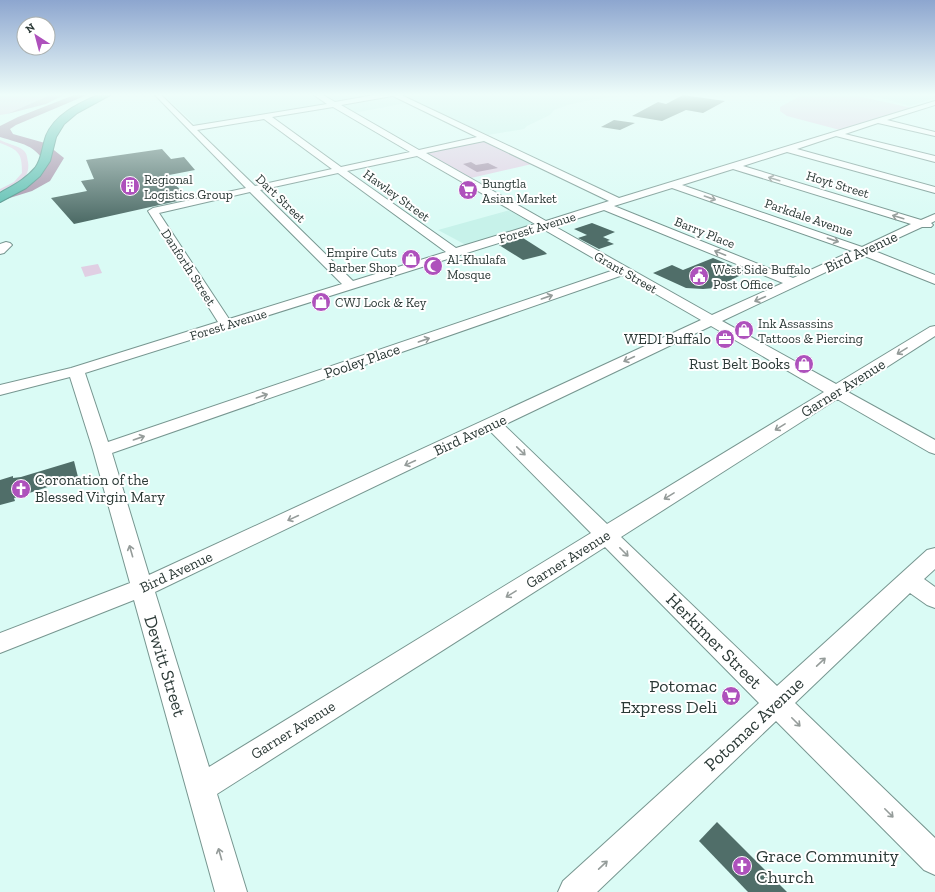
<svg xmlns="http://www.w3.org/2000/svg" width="935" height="892" viewBox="0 0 935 892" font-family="'Zilla Slab',serif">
  <rect width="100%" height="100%" fill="#dafbf5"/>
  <!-- built -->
  <g fill="#c7f2ea">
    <polygon points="163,95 398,95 392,97 406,103 354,113 334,102 324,105 198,127"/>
    <polygon points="400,95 630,95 590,100 568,105 554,110 550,115 527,126 524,129 488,135"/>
    <polygon points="870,95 935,95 935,98 910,106"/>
    <polygon points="510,210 533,223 530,226 466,245 438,230"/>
  </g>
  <!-- green -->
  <g fill="#e0cfe3">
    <polygon points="0,95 50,95 7,114 0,115"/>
    <polygon points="802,95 850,95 871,99 912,108 840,130 787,116 780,111 780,107"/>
    <path d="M 0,140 C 7,144 17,145 23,150 C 27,153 27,157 28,162 C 31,180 14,186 0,191 L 0,189 L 14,182 L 22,173 C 22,153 19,150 0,143 Z"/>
    <polygon points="483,140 532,164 471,178 427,153"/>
    <polygon points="98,264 102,273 85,277 81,267"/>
  </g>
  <!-- forest -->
  <polygon fill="#c5b0c8" points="50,95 64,95 46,104 7,114"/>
  <!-- water -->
  <g fill="#a691a9">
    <path d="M 74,95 L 87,95 L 16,125 L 10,129 L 13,134 L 45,143 L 64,158 L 50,181 L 32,191 L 0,201 L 0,193 L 35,178 L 47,166 C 35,144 22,144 0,137 L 0,126 L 18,117 Z"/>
    <polygon points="471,162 476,165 488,163 498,168 477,172 463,164"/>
  </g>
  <!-- building -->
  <g fill="#506e69">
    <polygon points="683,95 725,101 703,113 686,110 662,121 632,116 658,102 666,104"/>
    <polygon points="614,120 635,123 620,130 601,127"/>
    <polygon points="162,149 171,159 184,157 195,170 164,176 191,198 74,224 51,198 87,191 81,181 94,179 86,160"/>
    <polygon points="592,223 615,232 603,237 610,240 607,241 614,244 599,249 578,238 587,235 574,229"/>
    <polygon points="523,238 545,252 547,254 523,260 499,245"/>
    <polygon points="713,258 747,272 715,288 703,289 686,288 653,273 672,265 683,270"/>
    <polygon points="74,461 78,477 14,498 15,501 0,505 0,480 13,476 13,478 21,477"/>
    <polygon points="717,822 787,892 748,892 699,841"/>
  </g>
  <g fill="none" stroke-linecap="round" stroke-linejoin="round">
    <!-- minor casing -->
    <g stroke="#779690" stroke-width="2">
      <g id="minor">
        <path d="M 155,95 L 161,95 L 193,126 L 327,104 L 314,95 L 323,95 L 335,102 L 374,95 L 401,95 L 619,198 L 935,101 L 935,105 L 887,120 L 935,132 L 935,136 L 878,123 L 845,134 L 935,156 L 935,162 L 836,136 L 797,149 L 935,187 L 935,193 L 787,152 L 743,166 L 921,220 L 935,214 L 935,221 L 931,223 L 933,225 L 931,227 L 922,227 L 872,250 L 935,275 L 935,284 L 862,255 L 722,321 L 836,384 L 930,327 L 935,326 L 935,336 L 848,392 L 935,440 L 935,454 L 929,452 L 837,399 L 621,537 L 777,686 L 927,550 L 935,548 L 935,569 L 924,579 L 935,587 L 935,608 L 927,605 L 910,593 L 795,703 L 935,838 L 935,875 L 924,870 L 776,721 L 597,892 L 558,892 L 563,881 L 759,703 L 605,547 L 217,794 L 247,892 L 215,892 L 134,600 L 0,653 L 0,633 L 130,583 L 93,450 L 70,377 L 0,395 L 0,385 L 71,368 L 218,322 L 148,211 L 153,208 L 246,188 ZM 392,96 L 393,96 L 477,137 L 419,150 L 341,105 ZM 333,107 L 410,152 L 341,167 L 272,117 ZM 264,119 L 332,169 L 255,186 L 197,130 ZM 484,141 L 609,201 L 546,221 L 426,153 ZM 417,156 L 535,224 L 456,248 L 347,171 ZM 733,169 L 911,224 L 862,247 L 682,185 ZM 338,173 L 446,252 L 353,281 L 260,190 ZM 672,188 L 852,251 L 793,278 L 614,206 ZM 250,192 L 342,284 L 229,319 L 159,213 ZM 604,210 L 783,283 L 712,315 L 554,226 ZM 543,229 L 614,270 L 108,442 L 85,373 ZM 623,275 L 701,320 L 149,575 L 112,453 ZM 711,326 L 824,392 L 607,524 L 504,425 ZM 490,431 L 591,533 L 209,767 L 155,592 Z"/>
        <polygon points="6,242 10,243 12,245 4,253 0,254 0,244"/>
      </g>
    </g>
    <!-- highway casing -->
    <g stroke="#4b8f85" stroke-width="2">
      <path id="highway" d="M 98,95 L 110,95 L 77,113 L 64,124 L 56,137 L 50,161 L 40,176 L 26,188 L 0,202 L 0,193 C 12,186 26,179 35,168 C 42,159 42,147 46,136 C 55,114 78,104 98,95 Z"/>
    </g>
    <!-- minor -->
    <use href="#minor" fill="#fff" fill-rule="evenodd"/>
    <!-- highway -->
    <use href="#highway" fill="#5cbeb0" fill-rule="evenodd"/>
  </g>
  <!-- one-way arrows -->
  <defs><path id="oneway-shaft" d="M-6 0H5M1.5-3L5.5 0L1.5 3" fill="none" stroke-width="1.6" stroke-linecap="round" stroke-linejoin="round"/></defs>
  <g stroke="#959c9a">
    <use href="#oneway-shaft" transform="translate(774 179) rotate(-163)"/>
    <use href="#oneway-shaft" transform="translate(710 198) rotate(19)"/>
    <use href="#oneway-shaft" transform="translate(898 217) rotate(-163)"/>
    <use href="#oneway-shaft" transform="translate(833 240) rotate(19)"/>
    <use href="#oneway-shaft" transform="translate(720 253) rotate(-158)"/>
    <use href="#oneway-shaft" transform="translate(547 297) rotate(-19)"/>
    <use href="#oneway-shaft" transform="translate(760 299) rotate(156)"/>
    <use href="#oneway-shaft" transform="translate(424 340) rotate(-19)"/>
    <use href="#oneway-shaft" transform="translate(902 351) rotate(148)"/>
    <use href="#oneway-shaft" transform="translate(629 359) rotate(155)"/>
    <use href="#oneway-shaft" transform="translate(262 396) rotate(-19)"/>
    <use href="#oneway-shaft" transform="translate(780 427) rotate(148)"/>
    <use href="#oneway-shaft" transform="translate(139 438) rotate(-19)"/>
    <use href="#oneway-shaft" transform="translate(521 451) rotate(44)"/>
    <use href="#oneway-shaft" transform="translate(410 463) rotate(155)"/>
    <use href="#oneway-shaft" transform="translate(669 496) rotate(148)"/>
    <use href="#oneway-shaft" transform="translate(293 518) rotate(155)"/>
    <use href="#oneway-shaft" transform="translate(131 551) rotate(-106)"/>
    <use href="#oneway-shaft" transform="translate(624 552) rotate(45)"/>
    <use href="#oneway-shaft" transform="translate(511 594) rotate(148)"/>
    <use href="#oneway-shaft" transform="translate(821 662) rotate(-43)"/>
    <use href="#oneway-shaft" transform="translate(796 722) rotate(45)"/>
    <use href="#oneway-shaft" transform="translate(889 813) rotate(45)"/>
    <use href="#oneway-shaft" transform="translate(220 854) rotate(-106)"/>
    <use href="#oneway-shaft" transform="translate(603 865) rotate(-43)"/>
  </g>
  <!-- sky -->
  <linearGradient id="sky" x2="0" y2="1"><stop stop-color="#8da6cf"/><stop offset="0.43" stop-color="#eefdfa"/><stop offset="1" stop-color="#eefdfa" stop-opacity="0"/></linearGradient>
  <rect width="935" height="220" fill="url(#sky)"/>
  <!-- icons -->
  <defs>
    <g id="building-disc" transform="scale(1)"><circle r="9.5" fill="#ae51bc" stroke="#fff"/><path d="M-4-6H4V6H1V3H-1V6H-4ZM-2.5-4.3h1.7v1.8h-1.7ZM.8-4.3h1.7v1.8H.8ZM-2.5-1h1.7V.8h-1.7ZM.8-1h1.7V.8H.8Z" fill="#fff"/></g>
    <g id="supermarket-disc" transform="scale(1)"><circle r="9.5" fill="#ae51bc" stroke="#fff"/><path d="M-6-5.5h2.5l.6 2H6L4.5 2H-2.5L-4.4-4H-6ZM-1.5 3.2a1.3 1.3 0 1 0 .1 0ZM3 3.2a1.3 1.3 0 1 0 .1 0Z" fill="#fff"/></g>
    <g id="shop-disc" transform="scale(1)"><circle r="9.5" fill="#ae51bc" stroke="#fff"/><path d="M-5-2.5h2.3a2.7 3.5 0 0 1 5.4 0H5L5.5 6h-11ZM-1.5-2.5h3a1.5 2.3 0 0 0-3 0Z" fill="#fff"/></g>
    <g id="mosque-disc" transform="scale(1)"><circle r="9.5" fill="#ae51bc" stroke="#fff"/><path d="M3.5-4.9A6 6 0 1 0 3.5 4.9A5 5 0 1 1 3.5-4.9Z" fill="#fff"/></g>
    <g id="civic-disc" transform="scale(1)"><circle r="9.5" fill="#ae51bc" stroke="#fff"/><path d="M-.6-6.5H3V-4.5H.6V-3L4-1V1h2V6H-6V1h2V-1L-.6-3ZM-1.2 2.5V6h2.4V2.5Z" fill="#fff"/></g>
    <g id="office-disc" transform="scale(1)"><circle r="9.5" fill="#ae51bc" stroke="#fff"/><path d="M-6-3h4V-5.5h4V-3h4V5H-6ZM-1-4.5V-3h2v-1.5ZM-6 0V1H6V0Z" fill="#fff"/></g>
    <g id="church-disc" transform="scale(1)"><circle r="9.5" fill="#ae51bc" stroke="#fff"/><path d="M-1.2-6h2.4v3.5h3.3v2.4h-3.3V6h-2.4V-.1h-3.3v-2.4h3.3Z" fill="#fff"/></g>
  </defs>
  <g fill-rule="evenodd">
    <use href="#building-disc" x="130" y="186"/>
    <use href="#supermarket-disc" x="468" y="190"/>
    <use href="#shop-disc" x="411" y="259"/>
    <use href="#mosque-disc" x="433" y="266"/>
    <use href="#civic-disc" x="699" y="276"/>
    <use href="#shop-disc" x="321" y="302"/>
    <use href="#shop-disc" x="744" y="330"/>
    <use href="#office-disc" x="725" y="339"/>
    <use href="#shop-disc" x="804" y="364"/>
    <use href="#church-disc" x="21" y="489"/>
    <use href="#supermarket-disc" x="731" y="696"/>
    <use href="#church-disc" x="742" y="866"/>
  </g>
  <g text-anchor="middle" stroke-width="4" stroke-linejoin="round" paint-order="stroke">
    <!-- far-poi labels -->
    <g font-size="13" fill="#2b3936" stroke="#fff" text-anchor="start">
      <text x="144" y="184">Regional<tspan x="144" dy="15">Logistics Group</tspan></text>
      <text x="482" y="188">Bungtla<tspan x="482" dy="15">Asian Market</tspan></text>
      <text x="397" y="257" text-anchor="end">Empire Cuts<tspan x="397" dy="15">Barber Shop</tspan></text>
      <text x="447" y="264">Al-Khulafa<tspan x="447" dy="15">Mosque</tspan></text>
      <text x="713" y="274">West Side Buffalo<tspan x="713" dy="15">Post Office</tspan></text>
      <text x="335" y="307">CWJ Lock &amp; Key</text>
      <text x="758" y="328">Ink Assassins<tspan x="758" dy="15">Tattoos &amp; Piercing</tspan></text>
    </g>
    <!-- far-street labels -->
    <g font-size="13" fill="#2b3936" stroke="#fff">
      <text transform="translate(838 184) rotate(17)" y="5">Hoyt Street</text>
      <text transform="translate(397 195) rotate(36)" y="5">Hawley Street</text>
      <text transform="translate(281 198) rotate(44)" y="5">Dart Street</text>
      <text transform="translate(809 217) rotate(19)" y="5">Parkdale Avenue</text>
      <text transform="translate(537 227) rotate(-17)" y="5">Forest Avenue</text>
      <text transform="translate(705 232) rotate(22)" y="5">Barry Place</text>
      <text transform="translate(189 267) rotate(57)" y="5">Danforth Street</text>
      <text transform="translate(626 272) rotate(30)" y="5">Grant Street</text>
      <text transform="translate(228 324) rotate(-17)" y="5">Forest Avenue</text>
    </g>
    <!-- street labels -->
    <g font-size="15" fill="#2b3936" stroke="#fff">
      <text transform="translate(861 252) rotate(-25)" y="5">Bird Avenue</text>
      <text transform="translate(362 361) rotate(-19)" y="5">Pooley Place</text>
      <text transform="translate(843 388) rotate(-32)" y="5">Garner Avenue</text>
      <text transform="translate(470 435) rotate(-25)" y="5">Bird Avenue</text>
      <text transform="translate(568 559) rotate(-32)" y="5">Garner Avenue</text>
      <text transform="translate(176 572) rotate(-25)" y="5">Bird Avenue</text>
      <text transform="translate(293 730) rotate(-32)" y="5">Garner Avenue</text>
    </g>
    <!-- poi labels -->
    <g font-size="15" fill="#2b3936" stroke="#fff" text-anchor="end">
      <text x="711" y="344">WEDI Buffalo</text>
      <text x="790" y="369">Rust Belt Books</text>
      <text x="35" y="485" text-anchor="start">Coronation of the<tspan x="35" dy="17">Blessed Virgin Mary</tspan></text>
    </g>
    <!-- near-street labels -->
    <g font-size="18" fill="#2b3936" stroke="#fff">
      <text transform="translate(714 641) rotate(45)" y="6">Herkimer Street</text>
      <text transform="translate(165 666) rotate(73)" y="6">Dewitt Street</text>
      <text transform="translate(754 724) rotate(-43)" y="6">Potomac Avenue</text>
    </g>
    <!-- near-poi labels -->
    <g font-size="18" fill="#2b3936" stroke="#fff" text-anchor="end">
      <text x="717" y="692">Potomac<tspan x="717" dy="21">Express Deli</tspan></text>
      <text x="756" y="862" text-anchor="start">Grace Community<tspan x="756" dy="21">Church</tspan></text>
    </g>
  </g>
  <!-- north arrow -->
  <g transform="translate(36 36) rotate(324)"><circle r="19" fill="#ffffff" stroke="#aab0af"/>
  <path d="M0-3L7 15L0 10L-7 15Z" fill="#ae51bc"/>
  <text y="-6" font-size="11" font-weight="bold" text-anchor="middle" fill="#2b3936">N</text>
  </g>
</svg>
